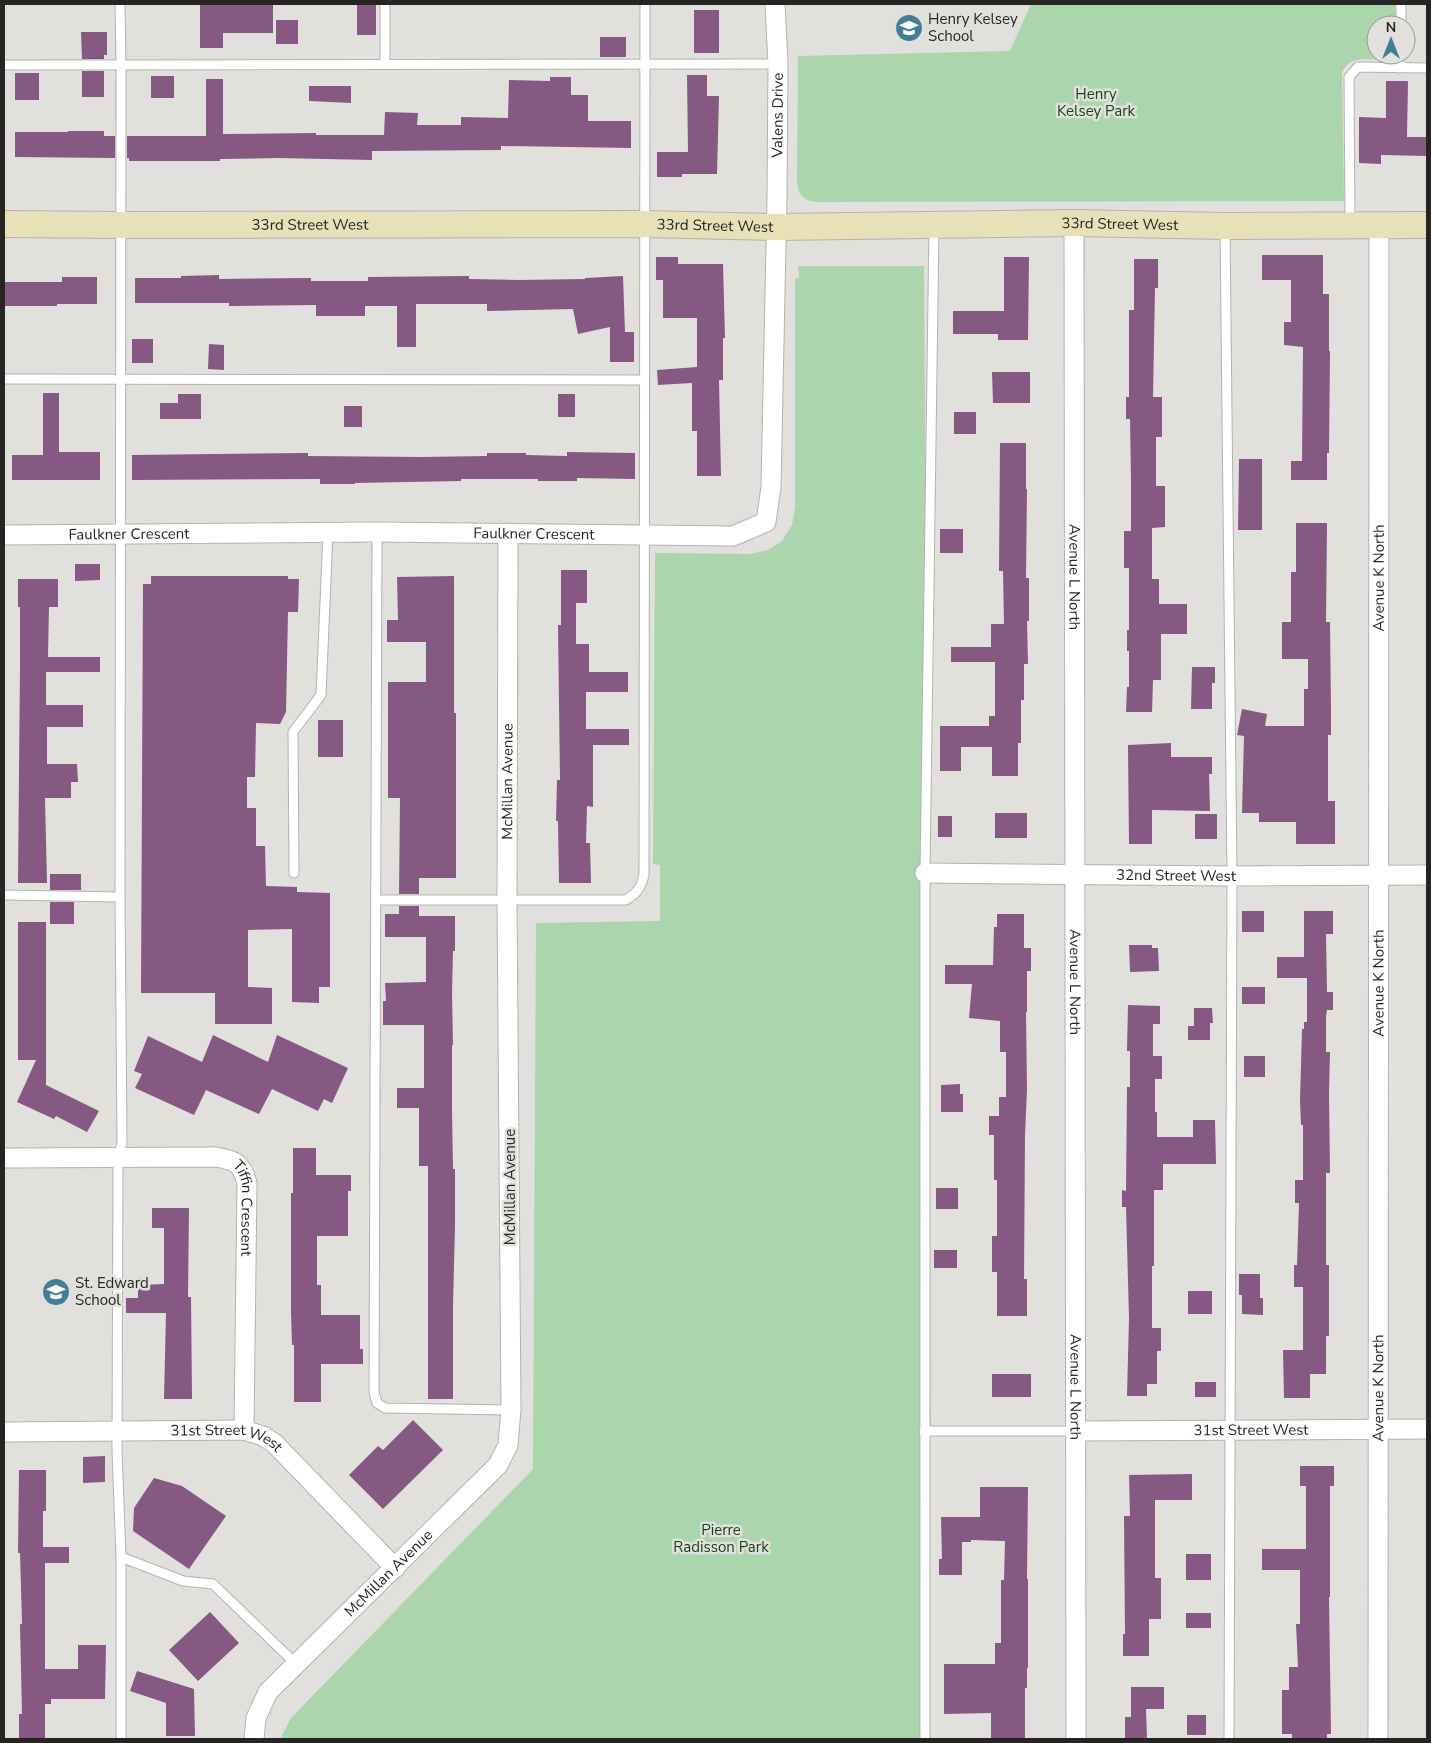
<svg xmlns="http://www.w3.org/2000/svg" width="1431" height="1743" viewBox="0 0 1431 1743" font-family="'Nunito Sans',sans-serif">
  <rect width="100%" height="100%" fill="#e2e0dd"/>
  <!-- green -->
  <g fill="#abd5ac">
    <path d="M 1031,4 L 1395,4 L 1396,25 L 1376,25 L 1376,55 L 1392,55 C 1373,66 1354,50 1342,72 L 1344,201 L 818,202 C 804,201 799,196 797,182 L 798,56 L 1010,51 Z"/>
    <polygon points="798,266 924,266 931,1425 922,1425 921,1739 280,1739 291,1718 533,1469 536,923 660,921 660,865 653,864 655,553 750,554 768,550 782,541 792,525 795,507 795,279 799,278"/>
  </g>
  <!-- building -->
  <g fill="#855982">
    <polygon points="200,4 273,4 273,33 223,33 223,48 200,48"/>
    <rect x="357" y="4" width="19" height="31"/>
    <rect x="694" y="10" width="25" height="43"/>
    <rect x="276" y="20" width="22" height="24"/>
    <polygon points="81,32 107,32 107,55 104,55 104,59 82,59"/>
    <rect x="600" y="37" width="26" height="20"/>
    <rect x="82" y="71" width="22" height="26"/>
    <rect x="15" y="73" width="24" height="27"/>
    <polygon points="687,75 707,75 707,96 719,96 717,174 682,174 682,177 657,177 657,152 688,152"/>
    <rect x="151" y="76" width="23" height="22"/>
    <polygon points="550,77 571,77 571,95 588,95 588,121 631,121 631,148 501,146 501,150 372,151 372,160 278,158 220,159 220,161 129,161 129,158 127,158 127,136 206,136 206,79 223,79 223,134 316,133 316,135 384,135 385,112 418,113 417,125 461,125 461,117 508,118 509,80 550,81"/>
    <polygon points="1386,81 1408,81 1407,137 1427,137 1427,156 1381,155 1381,164 1359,163 1359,117 1386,118"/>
    <polygon points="309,86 351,86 351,103 309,101"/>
    <polygon points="68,131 104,131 104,136 115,136 115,158 15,157 15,132 68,132"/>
    <polygon points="1262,255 1323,255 1323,294 1329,294 1329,351 1330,351 1329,453 1327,453 1327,480 1291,480 1291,461 1302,461 1303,347 1284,345 1284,322 1291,322 1291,280 1262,280"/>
    <polygon points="656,257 678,257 678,264 723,264 725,338 723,338 723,380 719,380 721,476 697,476 697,431 692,431 692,383 658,385 657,370 697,367 697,318 663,318 663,280 656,280"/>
    <polygon points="1004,257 1029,257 1028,340 998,340 998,334 953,334 953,311 1004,311"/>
    <polygon points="1134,259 1158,259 1158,288 1155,288 1153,397 1162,397 1162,437 1156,437 1156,486 1165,486 1165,527 1152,528 1152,579 1159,579 1159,604 1187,604 1187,634 1161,634 1161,680 1153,680 1152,712 1126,712 1127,687 1129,687 1129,651 1127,651 1127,630 1129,630 1129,568 1124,568 1124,531 1131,531 1131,480 1130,419 1126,419 1126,397 1129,397 1129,310 1134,310"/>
    <polygon points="219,275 219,279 311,278 311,281 368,281 368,277 469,276 469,279 520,280 585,279 585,278 623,276 625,332 634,332 634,362 610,362 610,327 578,334 573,309 487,311 487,304 416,304 416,347 397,347 397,306 365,306 365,316 316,316 316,305 229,306 229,303 135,303 135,278 181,278 181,276"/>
    <polygon points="62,277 97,277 97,304 57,304 57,306 4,306 4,282 62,282"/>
    <rect x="132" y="339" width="21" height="24"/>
    <polygon points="209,344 224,345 224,370 208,369"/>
    <polygon points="992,372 1030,372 1030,403 993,403"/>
    <polygon points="43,393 59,393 59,452 100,452 100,480 12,480 12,455 43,455"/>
    <polygon points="178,394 201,394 201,419 160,419 160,403 178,403"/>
    <rect x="558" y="394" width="17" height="23"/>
    <rect x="344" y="406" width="18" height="21"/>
    <rect x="954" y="412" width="22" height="22"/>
    <polygon points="1000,443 1026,443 1026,489 1027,489 1026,578 1029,578 1029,621 1027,621 1028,664 1024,664 1024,700 1021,700 1021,743 1018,743 1018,776 992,776 992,747 961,747 961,771 940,771 940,726 989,726 989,716 995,716 995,662 951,662 951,647 991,647 991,624 1004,624 1003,571 999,571"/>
    <polygon points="567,452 635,453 635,479 577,478 577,481 538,481 538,479 461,479 461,481 355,483 355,484 320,484 320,479 132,480 132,455 308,453 308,456 422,457 487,456 487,453 526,453 526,455 567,456"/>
    <polygon points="1239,459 1262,459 1262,530 1238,530"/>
    <polygon points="1296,523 1327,523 1326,622 1330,622 1331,710 1331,735 1328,735 1328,801 1335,801 1335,844 1296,844 1296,822 1259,822 1259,813 1242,813 1244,736 1237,735 1242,709 1267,714 1265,726 1304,726 1304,689 1308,689 1308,659 1282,659 1282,622 1291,622 1291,572 1296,572"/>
    <rect x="940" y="529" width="23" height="24"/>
    <polygon points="75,564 100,564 100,580 75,581"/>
    <polygon points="561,570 587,570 587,603 576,603 576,644 589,644 589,672 628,672 628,692 586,692 586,729 629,729 629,745 593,745 593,807 587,806 586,843 590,843 591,883 559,883 558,821 556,821 557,780 560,780 558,625 561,625"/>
    <polygon points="151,576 288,576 288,579 299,579 298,612 288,612 286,712 280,724 256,723 255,777 247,777 247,808 256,808 256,846 265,846 266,886 297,887 297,892 330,893 330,987 319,987 319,1003 292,1002 292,929 248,930 248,987 272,988 272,1024 215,1024 215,993 141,993 143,584 151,584"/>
    <polygon points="454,576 454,713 456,713 456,878 419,878 419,894 399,894 400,798 388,798 388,682 426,682 426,642 387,642 387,620 398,620 397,577"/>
    <polygon points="18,579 58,579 58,607 49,607 48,657 100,657 100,672 46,672 46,705 83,705 83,727 47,727 47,764 77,764 78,782 71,782 71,798 45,798 47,883 18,883 20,664 20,607 18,607"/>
    <polygon points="1192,667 1215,667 1215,683 1212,683 1212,709 1191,709"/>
    <rect x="318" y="720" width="25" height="37"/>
    <polygon points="1171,743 1171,757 1212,757 1212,774 1209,774 1210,811 1152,810 1152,844 1129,844 1128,745"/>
    <rect x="995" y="813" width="32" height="25"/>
    <rect x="1195" y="814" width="22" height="25"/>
    <rect x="938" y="816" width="14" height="21"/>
    <rect x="50" y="874" width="31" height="16"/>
    <rect x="50" y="902" width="24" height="22"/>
    <polygon points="399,906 419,906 419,916 455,916 455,951 453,951 452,993 453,1045 452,1045 452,1111 453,1169 455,1169 455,1225 453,1306 453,1399 428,1399 428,1166 419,1166 419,1108 397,1108 397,1088 424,1088 424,1025 383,1025 383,1001 386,1001 385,983 426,982 426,937 385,937 385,914 399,914"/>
    <rect x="1242" y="911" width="22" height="21"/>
    <polygon points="1304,911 1333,911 1333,934 1326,934 1327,992 1333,992 1333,1010 1327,1010 1326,1016 1326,1052 1330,1052 1329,1093 1330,1173 1326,1173 1326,1265 1329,1265 1329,1336 1326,1336 1326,1374 1310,1374 1310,1398 1284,1398 1283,1350 1303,1350 1303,1287 1294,1287 1294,1265 1297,1265 1299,1203 1295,1203 1295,1180 1303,1180 1303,1125 1301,1125 1300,1101 1302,1029 1304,1029 1304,1022 1307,1022 1307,978 1277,978 1277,957 1304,957"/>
    <polygon points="997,914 1024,914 1024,948 1031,948 1031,971 1027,971 1027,1012 1026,1012 1027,1090 1025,1135 1024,1279 1027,1279 1027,1316 997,1316 997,1272 992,1272 992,1236 997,1236 997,1180 994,1180 994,1135 989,1135 989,1116 999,1116 999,1097 1006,1097 1006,1052 1000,1052 1000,1021 969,1018 972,984 945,984 945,965 993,965 994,927 997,927"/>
    <polygon points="18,922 46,922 46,1085 99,1111 87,1132 56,1116 54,1119 17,1102 36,1060 18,1060"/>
    <polygon points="1129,945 1152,945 1152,948 1158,948 1159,971 1130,972"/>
    <rect x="1242" y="987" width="23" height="17"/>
    <polygon points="1128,1005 1160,1006 1160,1024 1153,1024 1153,1056 1162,1056 1162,1079 1155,1079 1155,1112 1157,1112 1157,1137 1193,1137 1193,1120 1215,1120 1216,1164 1163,1164 1163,1190 1154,1190 1154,1266 1152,1266 1152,1328 1161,1328 1161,1351 1157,1351 1157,1384 1147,1384 1147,1396 1127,1396 1129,1318 1126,1207 1122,1207 1122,1190 1126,1191 1127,1087 1130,1087 1130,1051 1127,1051"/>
    <polygon points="1194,1008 1212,1008 1213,1023 1210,1023 1210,1040 1188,1040 1188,1026 1194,1026"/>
    <polygon points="213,1035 268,1062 277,1035 348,1068 332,1103 324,1099 318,1111 272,1089 259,1114 206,1090 194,1115 135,1088 142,1074 134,1071 148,1036 202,1062"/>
    <rect x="1244" y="1056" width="21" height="21"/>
    <polygon points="960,1084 960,1094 963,1094 963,1112 941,1112 941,1085"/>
    <polygon points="293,1148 316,1148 316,1175 351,1175 351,1191 348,1191 348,1236 317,1236 317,1285 321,1285 321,1315 360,1315 360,1349 363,1349 363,1364 321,1364 321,1402 294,1402 294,1345 292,1345 291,1312 291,1193 293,1193"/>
    <rect x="936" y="1188" width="22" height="21"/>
    <polygon points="152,1208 189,1208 188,1297 191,1297 192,1399 164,1399 166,1313 126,1313 126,1298 138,1298 138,1285 164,1284 164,1228 152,1228"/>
    <rect x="934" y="1250" width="23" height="18"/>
    <polygon points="1239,1274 1260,1274 1260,1298 1263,1298 1263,1315 1242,1314 1242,1295 1239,1295"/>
    <rect x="1188" y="1291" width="24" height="23"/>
    <rect x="992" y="1374" width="39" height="23"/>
    <rect x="1195" y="1382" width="21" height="15"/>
    <polygon points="413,1420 443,1450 383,1509 349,1475 378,1446 383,1450"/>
    <polygon points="105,1456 105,1482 83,1483 83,1457"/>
    <polygon points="1300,1466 1334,1466 1334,1486 1330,1486 1330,1597 1329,1597 1331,1734 1327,1734 1327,1739 1292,1739 1292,1734 1282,1734 1282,1690 1289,1690 1289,1667 1298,1667 1296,1624 1300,1624 1300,1570 1262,1570 1262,1549 1306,1549 1306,1486 1300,1486"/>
    <polygon points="19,1470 46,1470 46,1511 43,1511 43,1547 69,1547 69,1563 45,1563 45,1669 78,1669 78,1645 106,1645 105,1699 51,1699 51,1704 45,1704 45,1739 19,1739 19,1714 22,1714 20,1624 22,1624 20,1553 18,1553"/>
    <polygon points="1192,1474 1192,1500 1155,1500 1155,1578 1161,1578 1161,1619 1149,1619 1149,1656 1123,1656 1123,1634 1125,1634 1124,1516 1130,1516 1129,1475"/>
    <polygon points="154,1478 182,1486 226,1516 189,1569 133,1531 134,1508"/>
    <polygon points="980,1487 1028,1487 1027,1579 1028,1579 1028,1668 1027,1668 1027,1688 1025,1688 1025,1739 991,1739 991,1713 944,1714 944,1664 995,1664 995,1643 1001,1643 1001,1580 1004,1580 1005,1541 971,1540 971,1542 962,1542 962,1575 939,1575 939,1559 942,1559 941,1517 980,1517"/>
    <rect x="1186" y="1554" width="25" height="26"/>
    <polygon points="210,1612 239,1643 198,1681 169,1650"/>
    <rect x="1186" y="1613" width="25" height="15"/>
    <polygon points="137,1671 194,1689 195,1736 166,1736 166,1703 130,1691"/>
    <polygon points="1131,1687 1164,1687 1164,1709 1146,1709 1147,1739 1125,1739 1125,1717 1131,1717"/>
    <rect x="1187" y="1715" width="19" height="20"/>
  </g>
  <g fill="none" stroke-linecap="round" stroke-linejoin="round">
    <!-- lane casing -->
    <g stroke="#b3b2af" stroke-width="11">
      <g id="lane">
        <polyline points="120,4 121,65 120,897 122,1143 118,1158 117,1451 121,1557 121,1739"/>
        <polyline points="385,4 385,64"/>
        <polyline points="1401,25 1401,4"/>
        <polyline points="4,65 778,64"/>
        <polyline points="1400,68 1400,55"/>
        <polyline points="1350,222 1349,77 1358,67 1427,68"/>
        <polyline points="1225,227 1232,876 1229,1739"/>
        <polyline points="4,379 644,380"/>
        <polyline points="377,532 374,1392 377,1403 385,1408 511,1410"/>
        <polyline points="294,873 293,732 321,695 328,533"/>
        <polyline points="4,895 120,897"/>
        <path d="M 376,900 L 626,900 C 637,893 642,887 644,874 L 645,4"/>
        <polyline points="924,1431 1075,1431"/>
        <polyline points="121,1557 183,1581 213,1584 296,1664"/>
        <polyline points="925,1739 925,873 934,227"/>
      </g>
    </g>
    <!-- street casing -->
    <g stroke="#b3b2af" stroke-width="21">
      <g id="street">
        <path id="s1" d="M 1074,223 L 1076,1739"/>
        <path id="s2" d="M 4,535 L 377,532 L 733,536 L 766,522 L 771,487 L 777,197 L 778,64 L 775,4"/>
        <path id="s3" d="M 925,873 L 1232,876 L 1427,875"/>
        <path id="s4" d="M 4,1158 L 216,1157 C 236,1161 241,1162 247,1183 L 244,1430"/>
        <path id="s5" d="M 1075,1431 L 1427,1429"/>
        <path id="s6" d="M 4,1432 L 244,1430 L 263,1436 L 274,1443 L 395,1568"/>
        <path id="s7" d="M 254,1739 L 256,1718 L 268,1692 L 498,1465 L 508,1445 L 511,1410 L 507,900 L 508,533"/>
        <path id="s8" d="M 1378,1739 L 1379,225"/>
      </g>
    </g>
    <!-- secondary casing -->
    <g stroke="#b3b2af" stroke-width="28">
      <g id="secondary">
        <path id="s9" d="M 4,224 L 121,225 L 644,224 L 776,227 L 1074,223 L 1225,226 L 1427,225"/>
      </g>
    </g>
    <!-- lane -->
    <use href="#lane" stroke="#fff" stroke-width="9"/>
    <!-- street -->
    <use href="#street" stroke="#fff" stroke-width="19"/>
    <!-- secondary -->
    <use href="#secondary" stroke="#e7e0b8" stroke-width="26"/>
  </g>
  <!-- icons -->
  <defs>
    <g id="school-disc" transform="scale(1.4375)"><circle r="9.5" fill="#427e95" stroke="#e2e0dd"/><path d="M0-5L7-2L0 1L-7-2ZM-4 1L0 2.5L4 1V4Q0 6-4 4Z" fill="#fff"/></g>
  </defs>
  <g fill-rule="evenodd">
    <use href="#school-disc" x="909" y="28"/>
    <use href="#school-disc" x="56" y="1292"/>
  </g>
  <g text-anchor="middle" stroke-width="5" stroke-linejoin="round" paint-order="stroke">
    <!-- poi labels -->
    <g font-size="15" fill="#262524" stroke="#e2e0dd" text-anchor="start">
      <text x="928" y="24">Henry Kelsey<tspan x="928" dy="17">School</tspan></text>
      <text x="75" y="1288">St. Edward<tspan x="75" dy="17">School</tspan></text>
    </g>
    <!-- park labels -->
    <g font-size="15" fill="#12461a" stroke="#e2e0dd">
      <text x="1096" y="99">Henry<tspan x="1096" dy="17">Kelsey Park</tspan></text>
      <text x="721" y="1535">Pierre<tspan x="721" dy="17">Radisson Park</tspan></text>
    </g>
    <!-- street labels -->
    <g font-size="15" fill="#262524" stroke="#e2e0dd">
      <text dy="5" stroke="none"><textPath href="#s2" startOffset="1172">Valens Drive</textPath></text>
      <text dy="5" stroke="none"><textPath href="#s9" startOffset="1116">33rd Street West</textPath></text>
      <text dy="5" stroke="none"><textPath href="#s9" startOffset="306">33rd Street West</textPath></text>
      <text dy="5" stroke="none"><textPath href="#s9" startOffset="711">33rd Street West</textPath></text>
      <text dy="5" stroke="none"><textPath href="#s2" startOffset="530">Faulkner Crescent</textPath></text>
      <text dy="5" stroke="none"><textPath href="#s2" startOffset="125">Faulkner Crescent</textPath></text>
      <text dy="5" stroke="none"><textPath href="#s1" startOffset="354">Avenue L North</textPath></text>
      <text dy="5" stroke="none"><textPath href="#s8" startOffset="1161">Avenue K North</textPath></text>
      <text dy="5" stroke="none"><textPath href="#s7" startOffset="1059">McMillan Avenue</textPath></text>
      <text dy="5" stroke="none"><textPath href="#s3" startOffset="251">32nd Street West</textPath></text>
      <text dy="5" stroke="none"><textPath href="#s1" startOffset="759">Avenue L North</textPath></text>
      <text dy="5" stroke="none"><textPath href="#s8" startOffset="756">Avenue K North</textPath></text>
      <text transform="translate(510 1187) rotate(-90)" y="5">McMillan Avenue</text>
      <text dy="5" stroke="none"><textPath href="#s4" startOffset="281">Tiffin Crescent</textPath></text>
      <text dy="5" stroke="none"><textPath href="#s1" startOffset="1164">Avenue L North</textPath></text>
      <text dy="5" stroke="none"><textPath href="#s8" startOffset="351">Avenue K North</textPath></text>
      <text dy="5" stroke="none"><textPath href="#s5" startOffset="176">31st Street West</textPath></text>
      <text dy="5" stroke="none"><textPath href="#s6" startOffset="224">31st Street West</textPath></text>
      <text dy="5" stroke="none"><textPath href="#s7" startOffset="219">McMillan Avenue</textPath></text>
    </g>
  </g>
  <!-- border -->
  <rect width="1431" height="1743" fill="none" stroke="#262524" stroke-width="10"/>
  <!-- north arrow -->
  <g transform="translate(1391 40)"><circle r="24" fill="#e2e0dd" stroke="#979593"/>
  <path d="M0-4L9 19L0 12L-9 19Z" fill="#427e95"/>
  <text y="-8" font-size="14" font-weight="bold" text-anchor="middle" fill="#262524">N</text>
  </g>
</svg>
